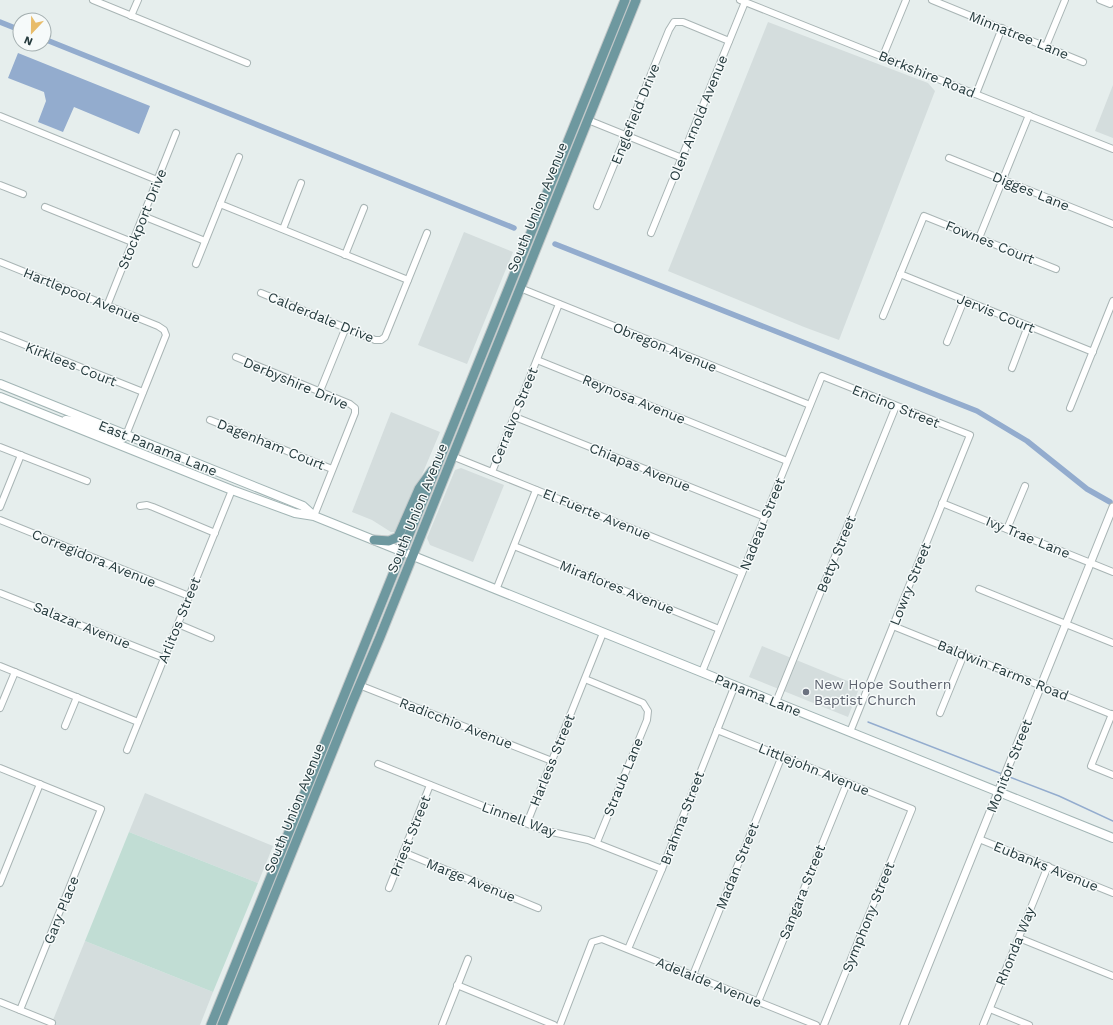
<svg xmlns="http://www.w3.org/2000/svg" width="1113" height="1025" viewBox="0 0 1113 1025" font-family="'Work Sans',sans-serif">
  <rect width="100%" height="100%" fill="#e6eeed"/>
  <!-- built -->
  <g fill="#d4dddd">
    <polygon points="768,22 928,83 935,91 839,340 804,327 668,271"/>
    <polygon points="1113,85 1113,138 1095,131"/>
    <polygon points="464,232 513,252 467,364 418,345"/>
    <polygon points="391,412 440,432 398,532 391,532 372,520 352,512"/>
    <polygon points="461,468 504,485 473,562 430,545 427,538 455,470"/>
    <polygon points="762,646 860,686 848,717 749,677"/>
    <polygon points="145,793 273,846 258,883 129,832"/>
    <polygon points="85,941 213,992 200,1025 51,1025"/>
  </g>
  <!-- green -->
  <polygon fill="#c1ddd4" points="129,832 258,883 213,992 85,941"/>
  <!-- water -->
  <polygon fill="#93acce" points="18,53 150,106 139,134 74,107 63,132 38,122 46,101 44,92 8,78"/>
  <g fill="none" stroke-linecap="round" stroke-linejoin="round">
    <!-- stream -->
    <g stroke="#93acce" stroke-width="1.5">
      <polyline points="868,722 1002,774"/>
      <polyline points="1007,776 1059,796 1113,821"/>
    </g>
    <!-- canal -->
    <g stroke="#93acce" stroke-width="5.5">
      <polyline points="0,22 20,30"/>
      <polyline points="44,39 514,228"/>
      <polyline points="555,244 977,411 1027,441 1087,489 1110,502"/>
    </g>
    <!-- minor casing -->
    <g stroke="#a9b5b5" stroke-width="8">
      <g id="minor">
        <polyline points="93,0 247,63"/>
        <polyline points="740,0 1113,149"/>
        <polyline points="932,0 1083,62"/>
        <polyline points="1100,0 1110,4 1112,0"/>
        <polyline points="131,16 138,0"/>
        <polyline points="1046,46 1065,0"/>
        <polyline points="883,56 906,0"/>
        <polyline points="976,94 1002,28"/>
        <polyline points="0,116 157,180"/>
        <polyline points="588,120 682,158"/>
        <polyline points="949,158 1113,224"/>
        <polyline points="0,185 23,194"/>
        <polyline points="220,204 408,280"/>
        <polyline points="597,206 669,30 674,22 683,22 729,41"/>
        <polyline points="45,207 132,242"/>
        <polyline points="143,216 205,241"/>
        <polyline points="283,229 301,183"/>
        <polyline points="651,233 745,2"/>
        <polyline points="979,238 1029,115"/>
        <polyline points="345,255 364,208"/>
        <polyline points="0,262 158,326 164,330 166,335 126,435"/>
        <polyline points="196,264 239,157"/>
        <polyline points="900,274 1093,352"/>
        <polyline points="520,288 810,405"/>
        <polyline points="261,293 375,340 381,340 385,337 427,233"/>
        <polyline points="107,306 176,133"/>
        <polyline points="883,316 924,216 1056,269"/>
        <polyline points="0,335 143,392"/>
        <polyline points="947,342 964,300"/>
        <polyline points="236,357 350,404 355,408 355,413 314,516"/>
        <polyline points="537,360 787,461"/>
        <polyline points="1012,368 1028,326"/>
        <polyline points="320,391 346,327"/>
        <polyline points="1070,408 1113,301"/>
        <polyline points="515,417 765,517"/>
        <polyline points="210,420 332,469"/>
        <polyline points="0,447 87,481"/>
        <polyline points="452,456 742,573"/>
        <polyline points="492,472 559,304"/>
        <polyline points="942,503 1113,572"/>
        <polyline points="140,506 147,505 153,507 215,533"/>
        <polyline points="0,507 21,455"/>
        <polyline points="0,520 189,596"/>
        <polyline points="1007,529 1025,486"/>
        <polyline points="514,546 719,629"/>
        <polyline points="979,589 1113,643"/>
        <polyline points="496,590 536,490"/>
        <polyline points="0,593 164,658"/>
        <polyline points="178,624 211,638"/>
        <polyline points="893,626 1113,715"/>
        <polyline points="0,666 138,722"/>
        <polyline points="702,672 822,376 970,435 850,732"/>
        <polyline points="585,679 643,703 648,711 647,720 597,842"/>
        <polyline points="359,685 552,761"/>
        <polyline points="776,702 896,406"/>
        <polyline points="0,708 15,672"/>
        <polyline points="940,713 964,654"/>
        <polyline points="1112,714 1091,766 1113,775"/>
        <polyline points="65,726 77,697"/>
        <polyline points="717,730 912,809 824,1025"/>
        <polyline points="127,750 232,490"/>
        <polyline points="378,764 543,830 588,840 662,869"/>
        <polyline points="0,768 101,809 20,1010"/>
        <polyline points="527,823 603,633"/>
        <polyline points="979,839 1113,893"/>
        <polyline points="403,852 538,908"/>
        <polyline points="0,883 40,784"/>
        <polyline points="389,888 430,785"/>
        <polyline points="1019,938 1113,976"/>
        <polyline points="628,949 662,869 735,685"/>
        <polyline points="693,975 782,756"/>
        <polyline points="457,985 554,1025"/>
        <polyline points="0,1002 52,1023"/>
        <polyline points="758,1002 847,783"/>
        <polyline points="990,1009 1029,1025"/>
        <polyline points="442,1025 468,959"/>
        <polyline points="560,1025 592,942 602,939 816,1025"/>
        <polyline points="983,1025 1048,866"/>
      </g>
    </g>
    <!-- tertiary casing -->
    <g stroke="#a9b5b5" stroke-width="9">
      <polyline id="tertiary" points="904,1025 1113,507"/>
    </g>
    <!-- secondary casing -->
    <g stroke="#a2b5b5" stroke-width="10">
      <g id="secondary">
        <polyline points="0,384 303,506 313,515"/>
        <polyline points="0,397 232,490 295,513 314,516 1113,838"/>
        <polyline points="66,420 78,422 118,438 123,438 126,435"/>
      </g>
    </g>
    <!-- primary casing -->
    <g stroke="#c2c8c9" stroke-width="11">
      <g id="primary">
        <polyline points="374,540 389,541 398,537 419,489 432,471"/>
        <polyline points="211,1025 625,0"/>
        <polyline points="222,1025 352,703 380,637 636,0"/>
      </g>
    </g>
    <!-- minor -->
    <use href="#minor" stroke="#fff" stroke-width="6"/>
    <!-- tertiary -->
    <use href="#tertiary" stroke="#fff" stroke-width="7"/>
    <!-- secondary -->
    <use href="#secondary" stroke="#fff" stroke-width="8"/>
    <!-- primary -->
    <use href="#primary" stroke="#6e989f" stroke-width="9"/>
  </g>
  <!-- markers -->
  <circle fill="#6b7280" stroke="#f6fafa" stroke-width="1.5" cx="806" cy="692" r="4"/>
  <g text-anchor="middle" stroke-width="3" stroke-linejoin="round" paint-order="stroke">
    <!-- street labels -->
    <g font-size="14" fill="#263b3e" stroke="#f6fafa">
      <text transform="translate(1019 35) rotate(22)" y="5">Minnatree Lane</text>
      <text transform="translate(927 74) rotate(22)" y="5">Berkshire Road</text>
      <text transform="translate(635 114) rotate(-68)" y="5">Englefield Drive</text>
      <text transform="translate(698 118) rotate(-68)" y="5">Olen Arnold Avenue</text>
      <text transform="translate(1031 191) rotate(22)" y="5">Digges Lane</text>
      <text transform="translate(537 207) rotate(-68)" y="5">South Union Avenue</text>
      <text transform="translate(142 219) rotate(-68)" y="5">Stockport Drive</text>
      <text transform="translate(990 242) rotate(22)" y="5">Fownes Court</text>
      <text transform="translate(82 295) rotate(22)" y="5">Hartlepool Avenue</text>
      <text transform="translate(996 313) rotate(22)" y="5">Jervis Court</text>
      <text transform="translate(321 317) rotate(22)" y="5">Calderdale Drive</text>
      <text transform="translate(665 347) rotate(22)" y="5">Obregon Avenue</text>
      <text transform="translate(71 364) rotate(22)" y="5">Kirklees Court</text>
      <text transform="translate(296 383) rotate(23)" y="5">Derbyshire Drive</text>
      <text transform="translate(634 399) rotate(22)" y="5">Reynosa Avenue</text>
      <text transform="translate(896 406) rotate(22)" y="5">Encino Street</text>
      <text transform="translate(514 416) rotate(-68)" y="5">Cerralvo Street</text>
      <text transform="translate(271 444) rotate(22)" y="5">Dagenham Court</text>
      <text transform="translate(158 448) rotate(22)" y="5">East Panama Lane</text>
      <text transform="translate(640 467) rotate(22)" y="5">Chiapas Avenue</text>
      <text transform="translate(417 508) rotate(-68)" y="5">South Union Avenue</text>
      <text transform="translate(597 514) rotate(22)" y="5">El Fuerte Avenue</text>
      <text transform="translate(762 524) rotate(-68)" y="5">Nadeau Street</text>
      <text transform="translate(1028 537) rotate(22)" y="5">Ivy Trae Lane</text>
      <text transform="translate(836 554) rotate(-68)" y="5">Betty Street</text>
      <text transform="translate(94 558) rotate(22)" y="5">Corregidora Avenue</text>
      <text transform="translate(910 584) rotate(-68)" y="5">Lowry Street</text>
      <text transform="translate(617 587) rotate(22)" y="5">Miraflores Avenue</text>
      <text transform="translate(179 620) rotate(-68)" y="5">Arlitos Street</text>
      <text transform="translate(82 625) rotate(22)" y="5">Salazar Avenue</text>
      <text transform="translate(1003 670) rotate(22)" y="5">Baldwin Farms Road</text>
      <text transform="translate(758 695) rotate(22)" y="5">Panama Lane</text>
      <text transform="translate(456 723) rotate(21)" y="5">Radicchio Avenue</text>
      <text transform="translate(552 760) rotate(-68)" y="5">Harless Street</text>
      <text transform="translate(1009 766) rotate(-68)" y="5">Monitor Street</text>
      <text transform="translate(814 769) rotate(22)" y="5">Littlejohn Avenue</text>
      <text transform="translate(623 777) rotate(-68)" y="5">Straub Lane</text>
      <text transform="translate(294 808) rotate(-68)" y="5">South Union Avenue</text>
      <text transform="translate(682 818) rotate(-69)" y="5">Brahma Street</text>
      <text transform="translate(519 819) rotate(20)" y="5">Linnell Way</text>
      <text transform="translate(410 836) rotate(-68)" y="5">Priest Street</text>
      <text transform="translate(737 866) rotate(-68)" y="5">Madan Street</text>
      <text transform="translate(1046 866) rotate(22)" y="5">Eubanks Avenue</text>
      <text transform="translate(471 880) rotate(22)" y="5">Marge Avenue</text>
      <text transform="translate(802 892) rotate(-68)" y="5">Sangara Street</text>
      <text transform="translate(61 910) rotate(-68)" y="5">Gary Place</text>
      <text transform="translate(868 917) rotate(-68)" y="5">Symphony Street</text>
      <text transform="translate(1015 946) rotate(-68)" y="5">Rhonda Way</text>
      <text transform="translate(709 982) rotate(22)" y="5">Adelaide Avenue</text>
    </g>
    <!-- worship labels -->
    <g font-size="14" fill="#5b616d" stroke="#f6fafa" text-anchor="start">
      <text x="814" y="689">New Hope Southern<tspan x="814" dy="16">Baptist Church</tspan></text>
    </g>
  </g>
  <!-- north arrow -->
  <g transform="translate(32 32) rotate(202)"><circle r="19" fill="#f6fafa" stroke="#a3aeaf"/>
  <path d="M0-3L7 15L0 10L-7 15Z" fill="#e8bc6a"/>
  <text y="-6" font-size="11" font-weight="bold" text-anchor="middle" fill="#263b3e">N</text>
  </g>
</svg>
